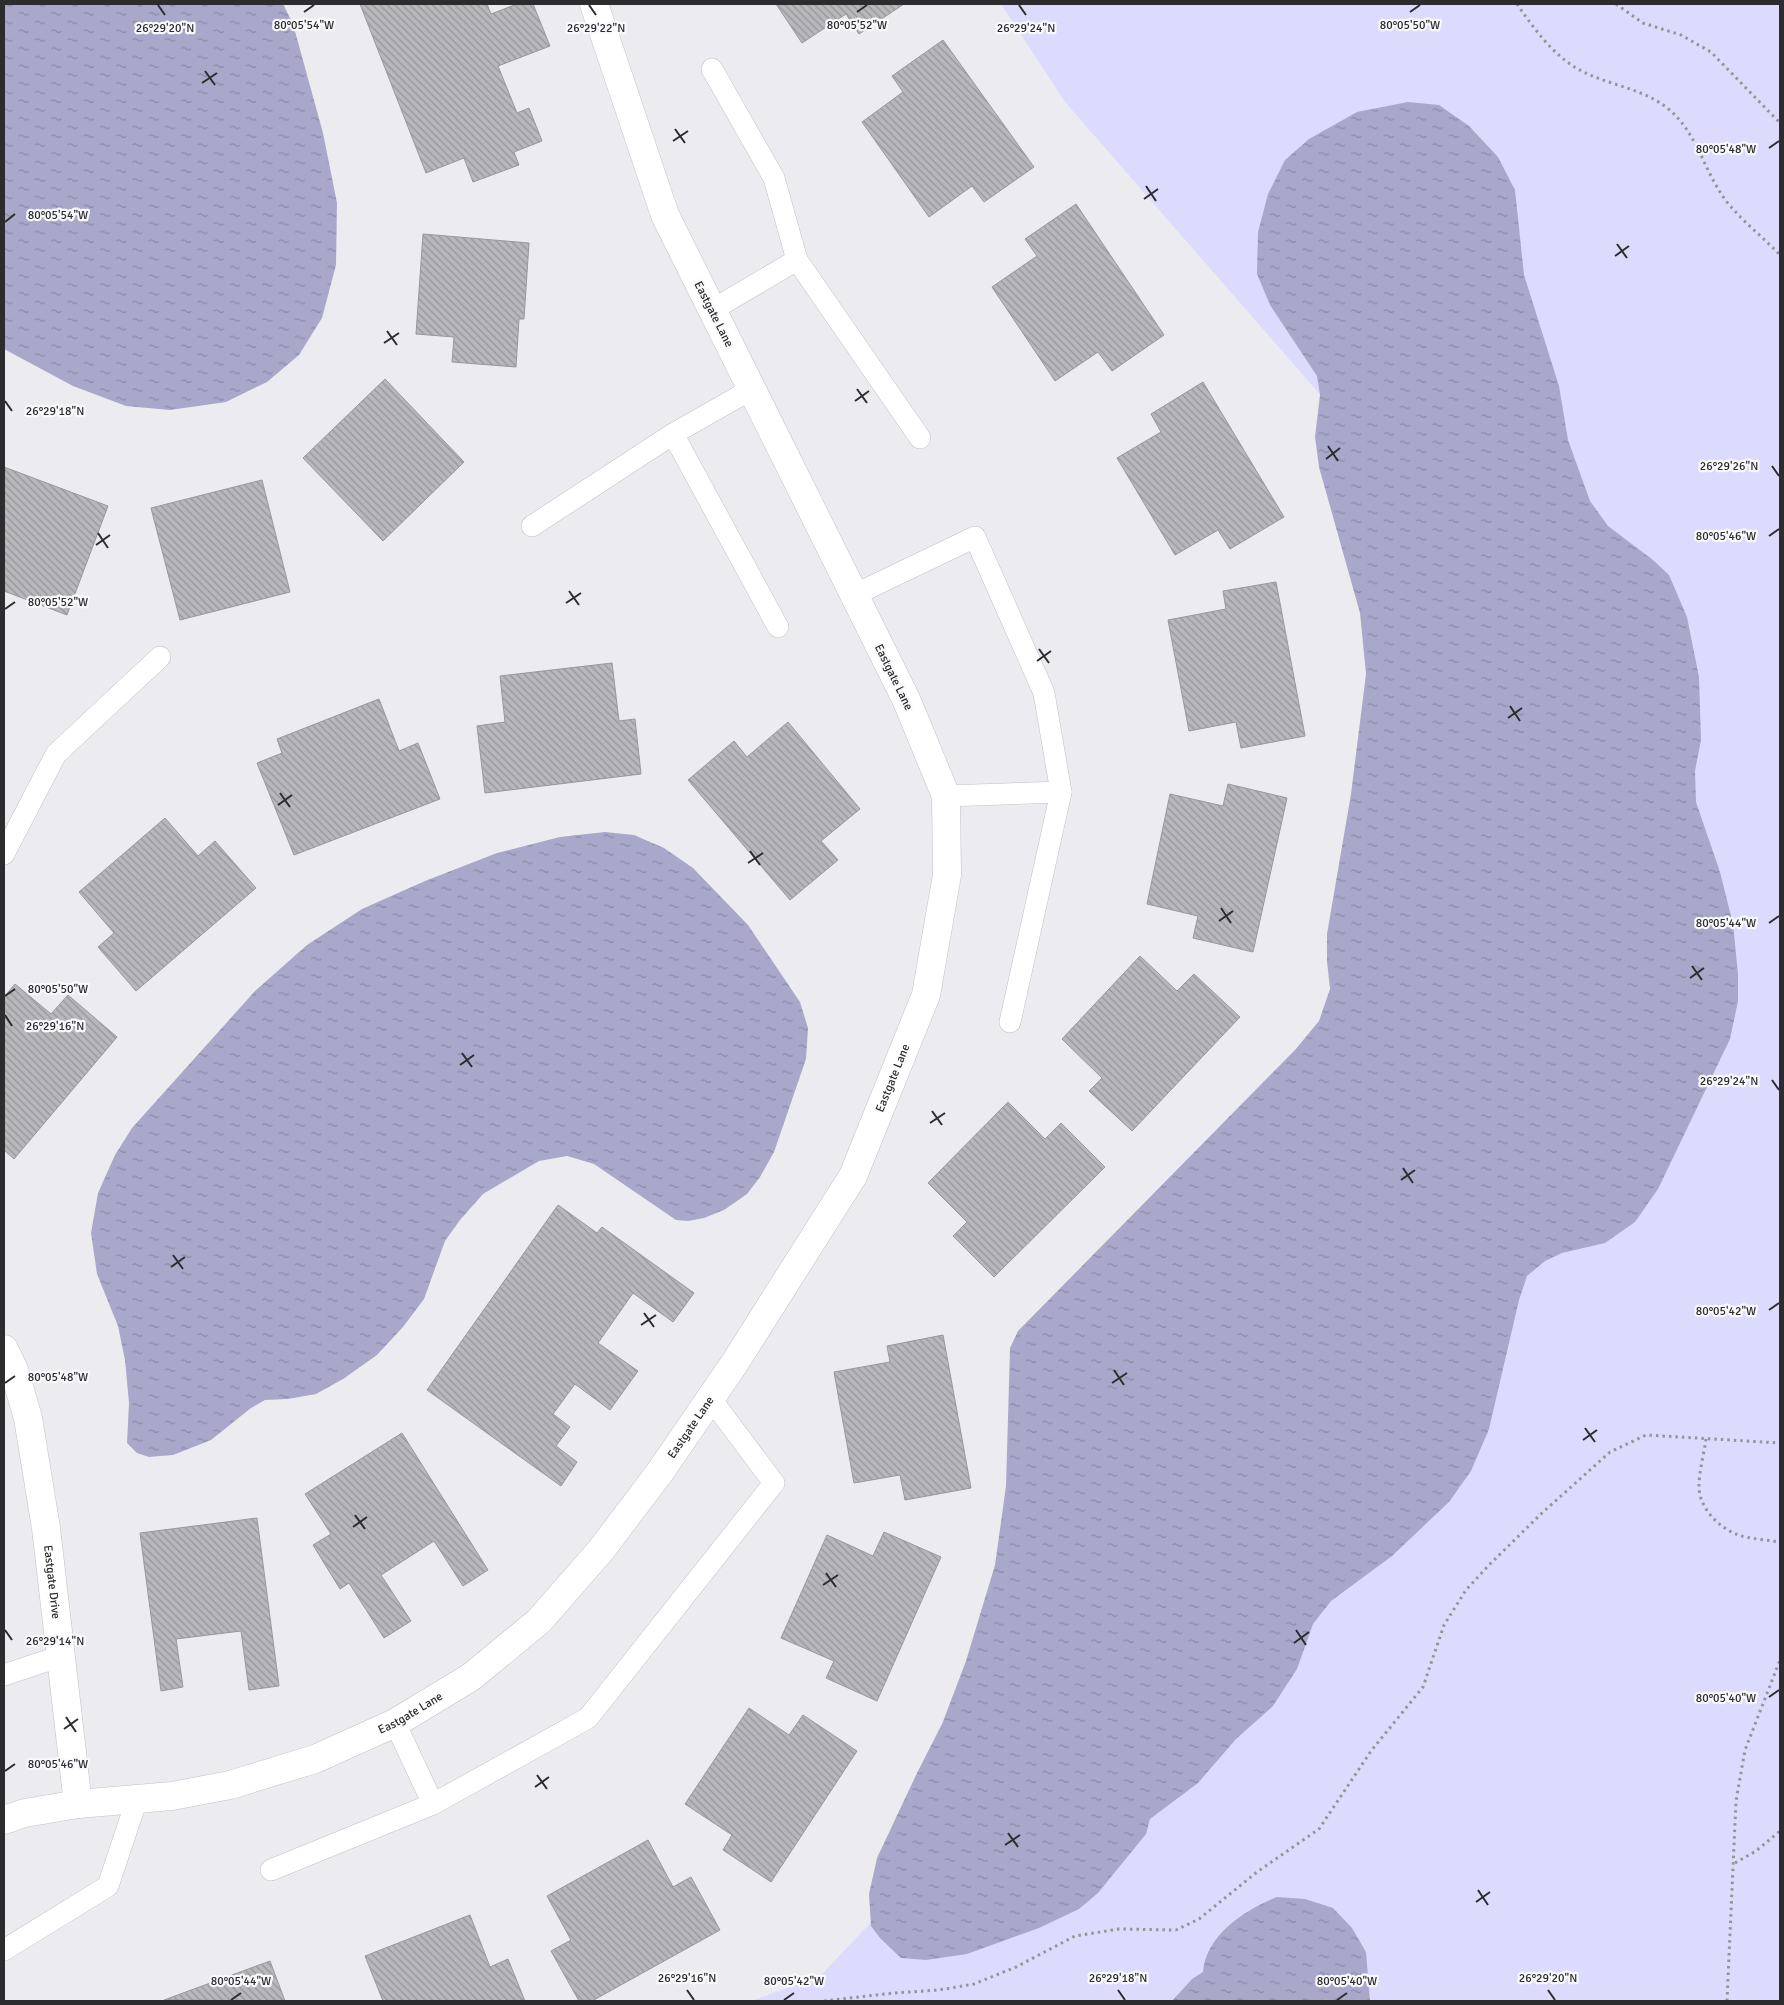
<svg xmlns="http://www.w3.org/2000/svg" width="1784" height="2005" viewBox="0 0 1784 2005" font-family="Signika,sans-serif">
  <defs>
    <pattern id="water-ripples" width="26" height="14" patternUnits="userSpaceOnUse" patternTransform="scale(1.25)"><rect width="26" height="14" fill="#a9a8cb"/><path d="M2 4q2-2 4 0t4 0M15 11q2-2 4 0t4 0" fill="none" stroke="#8a89a5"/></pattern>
    <pattern id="building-back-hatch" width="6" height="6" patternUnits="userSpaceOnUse" patternTransform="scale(1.25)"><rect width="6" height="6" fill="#b8b7bb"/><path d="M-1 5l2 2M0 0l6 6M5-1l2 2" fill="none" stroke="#969598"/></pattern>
  </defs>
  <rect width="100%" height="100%" fill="#ececf0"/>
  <!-- green -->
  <polygon fill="#dcdbfd" points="1001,4 1780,4 1780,2001 751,2001 819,1977 1425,1341 1398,484 1065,102"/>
  <!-- water -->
  <g fill="url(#water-ripples)">
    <polygon points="4,4 283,4 293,24 323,133 337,203 336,265 322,318 299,355 267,382 226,402 170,410 126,406 73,386 4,349"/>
    <polygon points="1408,102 1439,105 1469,126 1498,157 1515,190 1524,275 1559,386 1568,440 1590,501 1608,526 1653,560 1669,575 1687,617 1699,677 1701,740 1695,771 1696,802 1720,872 1733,924 1738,974 1738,1001 1730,1039 1658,1189 1635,1222 1605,1243 1562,1253 1545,1261 1527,1276 1519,1300 1489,1429 1471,1471 1449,1502 1392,1556 1331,1601 1313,1624 1297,1669 1273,1706 1236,1739 1198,1783 1150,1819 1146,1834 1098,1893 1079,1909 1039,1928 967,1954 926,1960 901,1958 880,1938 871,1926 869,1894 877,1858 917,1773 942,1724 966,1661 995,1565 1006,1486 1010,1348 1018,1331 1295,1050 1319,1021 1330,989 1327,961 1327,934 1351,794 1366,674 1360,613 1319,467 1315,437 1320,395 1317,376 1270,305 1257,274 1258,232 1268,194 1285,160 1309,139 1357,112"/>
    <polygon points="605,832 634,835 664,848 693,868 748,925 800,1002 808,1028 806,1059 774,1152 760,1177 747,1194 724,1210 704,1218 688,1221 676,1220 594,1164 567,1156 539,1161 483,1194 460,1220 445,1241 424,1299 403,1327 377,1355 343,1379 316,1394 288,1399 265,1400 251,1408 211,1440 173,1455 149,1457 137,1453 127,1443 129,1403 125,1360 118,1326 97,1274 91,1233 98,1193 115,1155 132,1128 255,991 307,945 362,909 425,881 497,853 560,837"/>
    <path d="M 1277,1897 L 1305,1899 L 1333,1908 L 1352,1928 L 1366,1952 L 1370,2001 L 1172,2001 L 1192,1979 L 1203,1972 C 1206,1935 1245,1910 1277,1897 Z"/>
  </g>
  <!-- building -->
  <g fill="url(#building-back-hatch)" stroke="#98989b">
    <polygon points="360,4 487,4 491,14 517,4 533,4 550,46 498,66 517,113 529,108 542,141 514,152 519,165 473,182 464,158 426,173"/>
    <polygon points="776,4 904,4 859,34 846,14 802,43"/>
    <polygon points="943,40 1034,167 984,202 972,186 929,217 862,122 903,92 892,76"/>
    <polygon points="1076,204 1164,335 1112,371 1098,352 1055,381 992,287 1037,256 1025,239"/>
    <polygon points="423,234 529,243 524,319 519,319 516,367 452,362 454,337 416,334"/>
    <polygon points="385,379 464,462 383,541 303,458"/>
    <polygon points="1203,382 1284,517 1230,549 1218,530 1175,555 1117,458 1161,432 1151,414"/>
    <polygon points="4,467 108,506 67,615 4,591"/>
    <polygon points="262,480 290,592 180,620 151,508"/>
    <polygon points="1276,582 1305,736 1241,748 1236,722 1189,731 1168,620 1226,609 1223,591"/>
    <polygon points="612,663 619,721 635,719 641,774 485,793 477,726 505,722 500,676"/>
    <polygon points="379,699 399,751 418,743 440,799 294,855 257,763 282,753 277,739"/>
    <polygon points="788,722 860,809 821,841 838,860 790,900 688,780 734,741 747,757"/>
    <polygon points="1228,784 1287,798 1253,952 1193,938 1198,916 1147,904 1170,794 1223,806"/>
    <polygon points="165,818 198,856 215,841 256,888 136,991 98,947 114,933 79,892"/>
    <polygon points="1140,956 1177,991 1194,974 1240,1017 1132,1131 1089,1091 1102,1078 1062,1039"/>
    <polygon points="15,984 51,1014 68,995 117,1037 14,1159 4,1150 4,997"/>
    <polygon points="1008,1102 1045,1139 1061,1123 1105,1167 994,1277 953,1236 967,1222 928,1183"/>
    <polygon points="558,1205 597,1233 602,1227 694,1293 673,1322 633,1293 598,1343 638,1371 610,1410 575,1384 553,1414 570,1427 556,1446 577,1462 561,1486 427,1390"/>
    <polygon points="943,1335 971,1488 905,1500 900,1475 854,1483 834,1372 890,1362 887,1346"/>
    <polygon points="402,1433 488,1570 463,1586 434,1541 381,1575 411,1621 384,1638 349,1583 340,1589 313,1545 331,1534 305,1494"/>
    <polygon points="257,1518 279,1686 249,1690 241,1631 176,1639 183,1687 161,1691 140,1533"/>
    <polygon points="884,1532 941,1557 877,1701 826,1678 834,1661 781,1638 827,1535 873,1556"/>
    <polygon points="749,1708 789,1735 803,1715 857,1751 771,1882 723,1850 732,1835 685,1804"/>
    <polygon points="648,1840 673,1887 691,1877 720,1930 592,2001 579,2001 551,1951 571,1940 547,1896"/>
    <polygon points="470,1915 490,1967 508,1959 525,2001 383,2001 365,1956"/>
    <polygon points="270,1961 285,2001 164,2000"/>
  </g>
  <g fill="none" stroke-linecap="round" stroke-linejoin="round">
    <!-- lane casing -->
    <g stroke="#c1c1c4" stroke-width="22">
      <g id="lane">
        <polyline points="712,69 774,178 797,260"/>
        <polyline points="712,310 797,260 920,438"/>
        <polyline points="752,389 673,434 778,627"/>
        <polyline points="532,526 673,434"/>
        <polyline points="854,595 975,537 1044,693 1061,792"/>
        <polyline points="946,796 1061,792 1010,1022"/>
        <polyline points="4,854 56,754 160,657"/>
        <polyline points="4,1675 61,1656"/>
        <polyline points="433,1804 588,1718 774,1483 711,1399"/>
        <polyline points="271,1870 433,1804 395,1723"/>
        <polyline points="4,1950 108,1886 137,1799"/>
      </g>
    </g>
    <!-- street casing -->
    <g stroke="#c1c1c4" stroke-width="29">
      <g id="street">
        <path id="s1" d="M 4,1349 L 14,1370 L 28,1418 L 46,1528 L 78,1804"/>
        <path id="s2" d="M 4,1820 L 25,1813 L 78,1804 L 172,1796 L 230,1785 L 315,1759 L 395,1723 L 471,1677 L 539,1621 L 601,1550 L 660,1472 L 734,1364 L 853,1176 L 926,995 L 947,875 L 946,796 L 906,699 L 665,215 L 594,4"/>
      </g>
    </g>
    <!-- path -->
    <g stroke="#959598" stroke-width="3" stroke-dasharray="2.5 4" stroke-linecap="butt">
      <path d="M 1517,4 C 1532,26 1550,51 1573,66 C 1600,84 1638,86 1666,107 C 1698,132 1703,171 1727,202 C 1743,222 1763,237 1780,255"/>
      <polyline points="1616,4 1643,23 1681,35 1711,52 1780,123"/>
      <path d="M 1706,1439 C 1704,1454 1699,1471 1699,1486 C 1699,1508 1718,1527 1738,1535 C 1751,1539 1767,1540 1780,1542"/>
      <polyline points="1735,1863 1756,1851 1780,1831"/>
      <polyline points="824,2001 894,1993 939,1990 974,1984 1016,1967 1075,1936 1119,1929 1176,1930 1199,1919 1257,1872 1319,1829 1371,1751 1423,1687 1444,1625 1466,1590 1489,1565 1542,1513 1610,1452 1646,1435 1780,1443"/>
      <polyline points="1727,2001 1736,1801 1745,1750 1780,1660"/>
    </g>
    <!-- lane -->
    <use href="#lane" stroke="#fff" stroke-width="21"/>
    <!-- street -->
    <use href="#street" stroke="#fff" stroke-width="28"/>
  </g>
  <!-- ticks -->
  <path fill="none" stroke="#2c2c2e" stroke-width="2" d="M 158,5 L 165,15M 589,5 L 596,15M 1019,5 L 1026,15M 304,12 L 314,5M 857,12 L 867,5M 1410,12 L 1420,5M 205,71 L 215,85M 202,83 L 217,73M 675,129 L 685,143M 673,141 L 688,131M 1769,148 L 1779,141M 1146,186 L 1156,201M 1144,199 L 1158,189M 5,222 L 15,214M 1617,244 L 1627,258M 1615,256 L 1629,246M 387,331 L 397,345M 384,343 L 399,333M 857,389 L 867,403M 5,401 L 12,411M 855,401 L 869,391M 1328,446 L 1338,461M 1326,459 L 1340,448M 1772,466 L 1779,476M 98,533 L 108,548M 1769,536 L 1779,529M 96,545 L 110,535M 569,591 L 579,605M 566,603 L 581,593M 5,609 L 15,602M 1039,649 L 1049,663M 1037,661 L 1051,651M 1510,706 L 1520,721M 1508,718 L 1522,708M 280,793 L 290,807M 278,805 L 292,795M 750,851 L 760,865M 748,863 L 763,853M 1221,908 L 1231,923M 1219,921 L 1233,911M 1769,923 L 1779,916M 1692,966 L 1702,980M 1690,978 L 1704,968M 5,996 L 15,989M 5,1015 L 12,1026M 462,1053 L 472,1067M 460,1065 L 474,1055M 1772,1080 L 1779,1090M 932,1111 L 942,1125M 930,1123 L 945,1113M 1403,1168 L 1413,1183M 1401,1180 L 1415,1170M 173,1255 L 183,1269M 171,1267 L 185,1257M 1769,1310 L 1779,1303M 644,1313 L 654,1327M 641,1325 L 656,1315M 1114,1370 L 1124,1385M 5,1383 L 15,1376M 1112,1383 L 1127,1373M 1585,1428 L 1595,1442M 1583,1440 L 1597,1430M 355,1515 L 365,1529M 353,1527 L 367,1517M 826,1573 L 836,1587M 823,1585 L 838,1575M 5,1630 L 12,1640M 1296,1630 L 1306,1645M 1294,1643 L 1309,1632M 1769,1697 L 1779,1690M 66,1717 L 76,1732M 64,1729 L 78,1719M 5,1771 L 15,1764M 537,1775 L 547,1789M 535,1787 L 549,1777M 1008,1833 L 1018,1847M 1005,1845 L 1020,1835M 1478,1890 L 1488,1905M 1476,1902 L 1490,1892M 687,1990 L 694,2000M 1118,1990 L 1125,2000M 1548,1990 L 1555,2000M 231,2000 L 241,1993M 784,2000 L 794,1993M 1337,2000 L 1347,1993"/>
  <g text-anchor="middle" stroke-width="4.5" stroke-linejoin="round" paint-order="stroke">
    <!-- street labels -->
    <g font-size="12" fill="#2c2c2e" stroke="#f9f9fd">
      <text transform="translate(714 314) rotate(63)" y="4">Eastgate Lane</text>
      <text transform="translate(894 677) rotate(64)" y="4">Eastgate Lane</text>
      <text dy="4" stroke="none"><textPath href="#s2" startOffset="1234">Eastgate Lane</textPath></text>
      <text dy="4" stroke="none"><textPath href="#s2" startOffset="829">Eastgate Lane</textPath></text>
      <text dy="4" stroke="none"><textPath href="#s1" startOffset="239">Eastgate Drive</textPath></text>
      <text dy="4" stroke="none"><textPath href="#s2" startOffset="424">Eastgate Lane</textPath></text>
    </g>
  </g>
  <g font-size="12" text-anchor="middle" fill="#2c2c2e" stroke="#f9f9fd" stroke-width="4.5" stroke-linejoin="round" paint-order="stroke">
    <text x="304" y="29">80°05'54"W</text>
    <text x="857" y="29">80°05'52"W</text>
    <text x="1410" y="29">80°05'50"W</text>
    <text x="165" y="32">26°29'20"N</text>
    <text x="596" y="32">26°29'22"N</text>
    <text x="1026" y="32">26°29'24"N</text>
    <text x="1726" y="153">80°05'48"W</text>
    <text x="58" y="219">80°05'54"W</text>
    <text x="55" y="415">26°29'18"N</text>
    <text x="1729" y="470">26°29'26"N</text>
    <text x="1726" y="540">80°05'46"W</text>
    <text x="58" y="606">80°05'52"W</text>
    <text x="1726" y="927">80°05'44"W</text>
    <text x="58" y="993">80°05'50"W</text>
    <text x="55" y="1030">26°29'16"N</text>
    <text x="1729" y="1085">26°29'24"N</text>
    <text x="1726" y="1315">80°05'42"W</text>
    <text x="58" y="1381">80°05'48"W</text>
    <text x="55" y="1645">26°29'14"N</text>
    <text x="1726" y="1702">80°05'40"W</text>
    <text x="58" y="1768">80°05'46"W</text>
    <text x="687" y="1982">26°29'16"N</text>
    <text x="1118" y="1982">26°29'18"N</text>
    <text x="1548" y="1982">26°29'20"N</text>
    <text x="241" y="1985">80°05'44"W</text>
    <text x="794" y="1985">80°05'42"W</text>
    <text x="1347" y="1985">80°05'40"W</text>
  </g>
  <!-- border -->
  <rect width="1784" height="2005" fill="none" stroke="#2c2c2e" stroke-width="10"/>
</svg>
